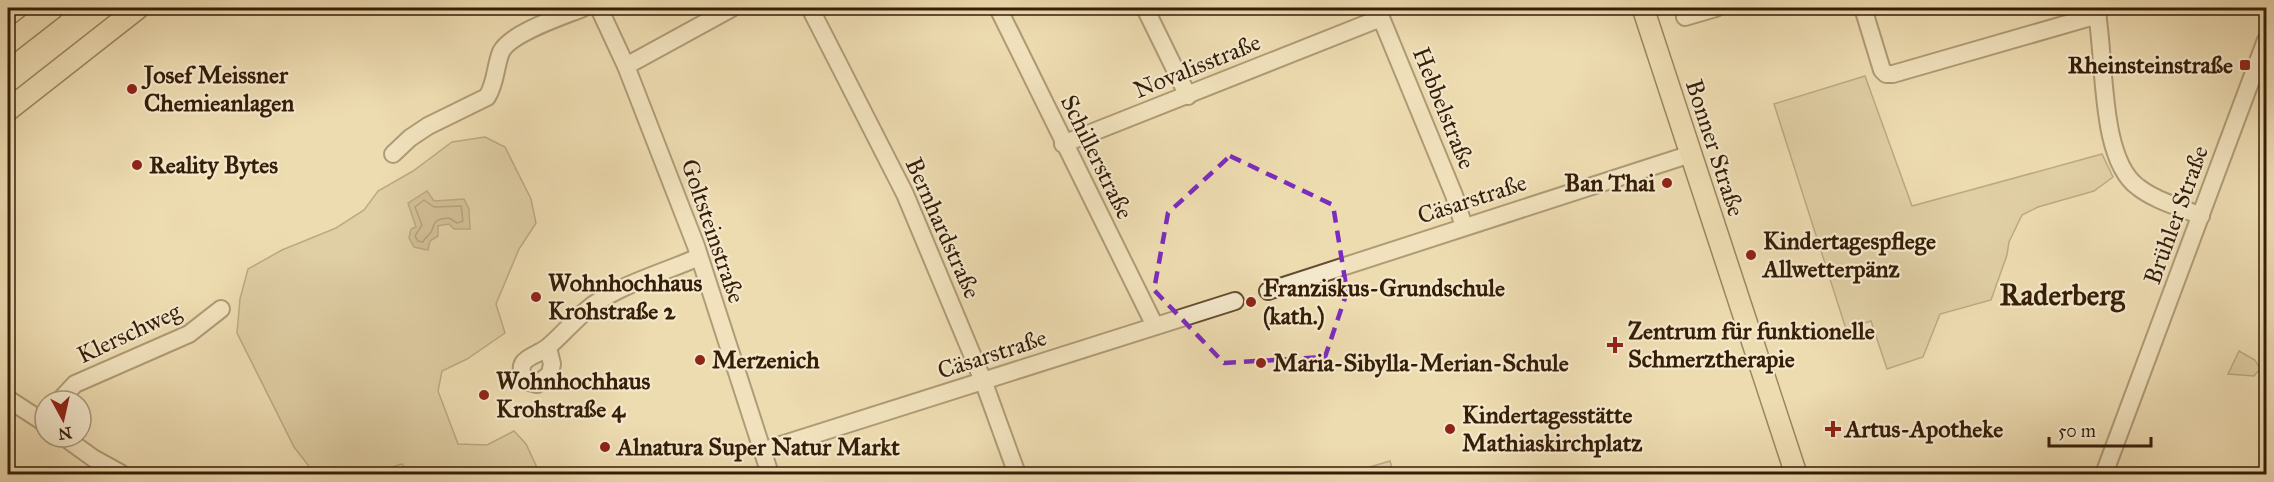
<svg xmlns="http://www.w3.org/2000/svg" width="2274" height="482" viewBox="0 0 2274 482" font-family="'IM FELL Great Primer',serif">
  <rect width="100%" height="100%" fill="#eedcb1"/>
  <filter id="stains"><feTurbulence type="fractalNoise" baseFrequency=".00333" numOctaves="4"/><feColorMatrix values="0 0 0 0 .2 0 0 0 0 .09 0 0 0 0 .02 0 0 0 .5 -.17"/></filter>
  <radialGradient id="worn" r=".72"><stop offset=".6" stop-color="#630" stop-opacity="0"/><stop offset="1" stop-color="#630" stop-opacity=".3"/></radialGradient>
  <!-- green -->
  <g fill="#cfbc94" stroke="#826c4e" stroke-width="1.5">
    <polygon points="1865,76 1912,206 2102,154 2113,177 2094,191 2038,207 2022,215 2009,242 2007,255 1991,300 1940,314 1923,357 1887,369 1871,321 1846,329 1774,104"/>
    <polygon points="485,137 505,147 531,199 536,223 519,249 496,304 505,333 467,359 442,371 438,391 458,444 487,445 514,431 526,444 540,474 408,474 402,464 371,474 315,474 294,447 237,333 240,299 248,269 282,250 336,228 364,210 378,191 413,171 452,142"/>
    <polygon points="2239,351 2255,360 2260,369 2254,376 2228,374"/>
    <polygon points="1390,461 1394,474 1346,474"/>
  </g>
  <!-- water -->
  <polygon fill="#af9b77" stroke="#7e694a" stroke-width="1.5" points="427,191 434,201 464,199 469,209 470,229 454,229 449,224 438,226 438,236 430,241 428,250 414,247 409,238 411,229 416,227 408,203"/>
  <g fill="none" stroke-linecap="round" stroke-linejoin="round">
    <!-- shore -->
    <path stroke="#725c3f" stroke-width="1.5" d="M 424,200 L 434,207 L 461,206 L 463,221 L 457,223 L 449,218 C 437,219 435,220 432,230 C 431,234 425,237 423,242 L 418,241 L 415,236 L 422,225 L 415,207 Z"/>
    <!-- minor casing -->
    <g stroke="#634d32" stroke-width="20">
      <g id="minor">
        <polyline points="599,8 626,66 696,246 770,474"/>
        <polyline points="810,8 905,194 984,383 1017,474"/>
        <polyline points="998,8 1155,326"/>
        <polyline points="1145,8 1188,96"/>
        <polyline points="1377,8 1454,195 1464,227"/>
        <polyline points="1863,8 1882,70 1886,74 1893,74 2098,15"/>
        <path d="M 2096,8 C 2106,55 2098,158 2138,187 C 2156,201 2180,207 2201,216"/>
        <polyline points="1685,17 1716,8"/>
        <polyline points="626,66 732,8"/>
        <polyline points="1063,144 1381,18"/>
        <path d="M 393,154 L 410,138 L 428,126 L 487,97 C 496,83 495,67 501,52 C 510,33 563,16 583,8"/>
        <polyline points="1268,291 1691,154"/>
        <path d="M 548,348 L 552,364 L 550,374 L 537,384 L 525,381 C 513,356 536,358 549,346 C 564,333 577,317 593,305 C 624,283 665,272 699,257"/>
        <polyline points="8,399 45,423"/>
        <polyline points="59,401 75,384 189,334 221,309"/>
        <polyline points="64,437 93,458 122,474"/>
        <polyline points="762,451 1235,301"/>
        <polyline points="2104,474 2266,40"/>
      </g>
    </g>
    <!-- major casing -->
    <g stroke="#351d07" stroke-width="24">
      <g id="major">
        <polyline points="1643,8 1796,474"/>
        <polyline points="8,43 53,8"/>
        <polyline points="8,110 138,8"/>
      </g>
    </g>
    <!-- minor -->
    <use href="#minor" stroke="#f4e8cc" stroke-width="16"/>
    <!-- major -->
    <use href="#major" stroke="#eedcb1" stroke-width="21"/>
  </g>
  <!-- marked area -->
  <path d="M0 0H2274V482H0ZM 1230,156 L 1333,205 L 1347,292 L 1325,357 L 1224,363 L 1154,290 L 1168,213 Z" fill="#eedcb1" fill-opacity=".55" fill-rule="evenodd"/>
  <path fill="none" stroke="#7b2cbf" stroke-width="4.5" stroke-dasharray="12 8" stroke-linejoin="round" d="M 1230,156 L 1333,205 L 1347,292 L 1325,357 L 1224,363 L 1154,290 L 1168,213 Z"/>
  <!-- markers -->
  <g fill="#8f2418" stroke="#f4e8cc" stroke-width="2">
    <rect x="2239" y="59" width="12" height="12" rx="3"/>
    <circle cx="132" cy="89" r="6"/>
    <circle cx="137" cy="165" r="6"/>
    <circle cx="1667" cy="183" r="6"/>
    <circle cx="1751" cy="255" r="6"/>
    <circle cx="536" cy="297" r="6"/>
    <circle cx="1251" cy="302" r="6"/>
    <path d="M1612 336h6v6h6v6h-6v6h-6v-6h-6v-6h6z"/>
    <circle cx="700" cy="360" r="6"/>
    <circle cx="1261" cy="363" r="6"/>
    <circle cx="484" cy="395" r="6"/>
    <circle cx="1450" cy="429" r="6"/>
    <path d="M1830 420h6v6h6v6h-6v6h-6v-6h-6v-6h6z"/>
    <circle cx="605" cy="447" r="6"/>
  </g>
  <g text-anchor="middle" stroke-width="4.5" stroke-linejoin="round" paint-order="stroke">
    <!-- poi labels -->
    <g font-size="24" font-weight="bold" fill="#351d07" stroke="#f4e8cc" text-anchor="start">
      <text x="2233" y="73" text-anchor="end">Rheinsteinstraße</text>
      <text x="144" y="83">Josef Meissner<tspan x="144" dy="28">Chemieanlagen</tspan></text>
      <text x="149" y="173">Reality Bytes</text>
      <text x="1655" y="191" text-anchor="end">Ban Thai</text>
      <text x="1763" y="249">Kindertagespflege<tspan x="1763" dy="28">Allwetterpänz</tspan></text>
      <text x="548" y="291">Wohnhochhaus<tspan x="548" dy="28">Krohstraße 2</tspan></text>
      <text x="1263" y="296">Franziskus-Grundschule<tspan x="1263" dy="28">(kath.)</tspan></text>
      <text x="1628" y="339">Zentrum für funktionelle<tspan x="1628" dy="28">Schmerztherapie</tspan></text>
      <text x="712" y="368">Merzenich</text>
      <text x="1273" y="371">Maria-Sibylla-Merian-Schule</text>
      <text x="496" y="389">Wohnhochhaus<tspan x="496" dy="28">Krohstraße 4</tspan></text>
      <text x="1462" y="423">Kindertagesstätte<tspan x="1462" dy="28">Mathiaskirchplatz</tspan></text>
      <text x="1845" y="437">Artus-Apotheke</text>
      <text x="617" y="455">Alnatura Super Natur Markt</text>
    </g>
    <!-- street labels -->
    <g font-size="24" fill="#351d07" stroke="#f4e8cc">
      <text transform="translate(1197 66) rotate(-22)" y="8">Novalisstraße</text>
      <text transform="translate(1444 108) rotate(68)" y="8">Hebbelstraße</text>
      <text transform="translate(1715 148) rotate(72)" y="8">Bonner Straße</text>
      <text transform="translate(1097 157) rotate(64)" y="8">Schillerstraße</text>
      <text transform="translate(1472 199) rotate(-18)" y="8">Cäsarstraße</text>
      <text transform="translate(2176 215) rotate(-70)" y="8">Brühler Straße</text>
      <text transform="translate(943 228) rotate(66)" y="8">Bernhardstraße</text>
      <text transform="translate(713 231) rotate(71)" y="8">Goltsteinstraße</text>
      <text transform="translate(129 333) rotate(-25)" y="8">Klerschweg</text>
      <text transform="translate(992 354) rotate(-18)" y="8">Cäsarstraße</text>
    </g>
    <!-- district labels -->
    <g font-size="30" font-weight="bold" fill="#351d07" stroke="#f4e8cc">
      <text x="2062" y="305">Raderberg</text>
    </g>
  </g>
  <!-- margin -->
  <rect width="2274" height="482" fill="none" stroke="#eedcb1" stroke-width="30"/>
  <rect x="9" y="9" width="2256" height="464" fill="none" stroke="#351d07" stroke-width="3"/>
  <rect x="15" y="15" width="2244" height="452" fill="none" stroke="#351d07" stroke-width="1.5"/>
  <!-- north arrow -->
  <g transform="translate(63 419) rotate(172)"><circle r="28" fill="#f4e8cc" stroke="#a8977d" stroke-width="1.5"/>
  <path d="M0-4.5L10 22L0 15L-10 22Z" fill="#8f2418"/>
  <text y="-9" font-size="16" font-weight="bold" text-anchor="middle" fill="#351d07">N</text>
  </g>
  <!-- scale -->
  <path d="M2049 437v9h102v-9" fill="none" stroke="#351d07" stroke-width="3"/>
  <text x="2058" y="437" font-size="18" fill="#351d07" stroke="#f4e8cc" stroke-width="4.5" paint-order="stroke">50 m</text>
  <rect width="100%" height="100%" filter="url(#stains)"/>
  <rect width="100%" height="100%" fill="url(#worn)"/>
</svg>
